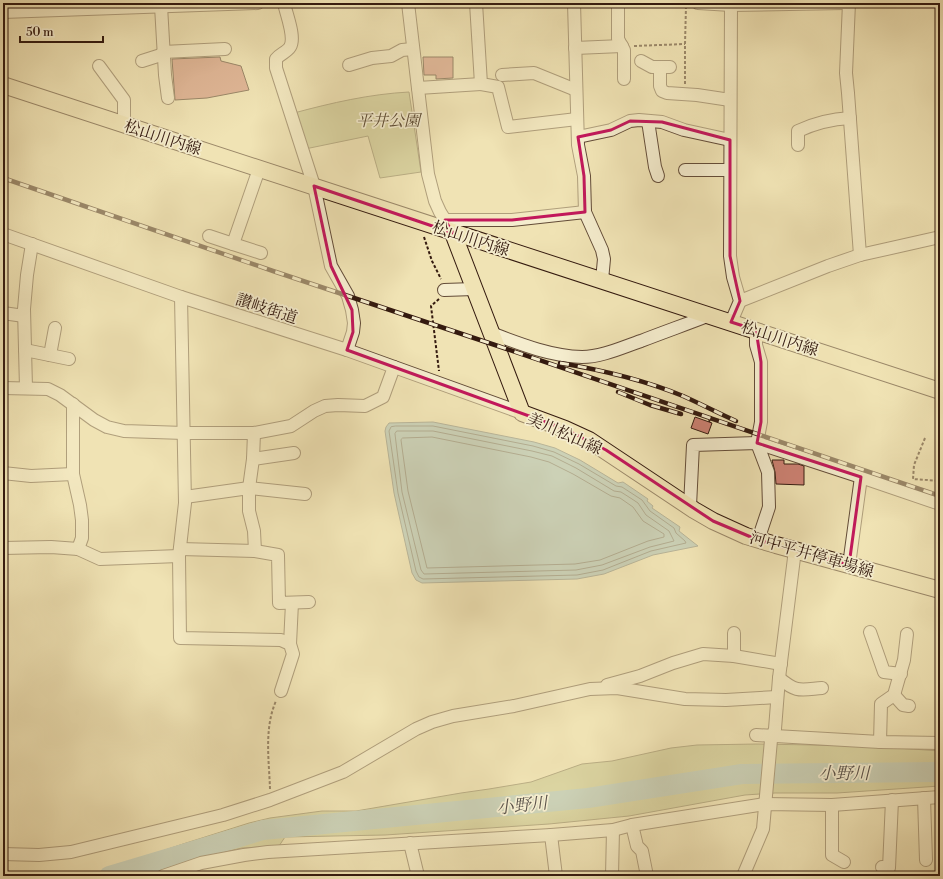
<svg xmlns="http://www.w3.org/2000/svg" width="943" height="879" viewBox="0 0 943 879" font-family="'Libre Bodoni','Noto Serif JP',serif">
  <rect width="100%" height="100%" fill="#f0e3b4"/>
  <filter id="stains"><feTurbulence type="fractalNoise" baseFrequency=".005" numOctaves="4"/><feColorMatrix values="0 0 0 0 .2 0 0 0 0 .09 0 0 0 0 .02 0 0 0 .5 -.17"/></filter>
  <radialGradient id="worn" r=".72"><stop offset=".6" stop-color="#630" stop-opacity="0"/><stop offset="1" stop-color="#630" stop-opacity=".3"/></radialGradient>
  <!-- green -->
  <g fill="#c0c289" stroke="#7a6e4c">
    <path d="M 409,92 L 421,172 L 380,178 L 368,136 L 305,149 L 294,113 C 331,103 370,94 409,92 Z"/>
    <polygon points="757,744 869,746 940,751 940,786 837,793 775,793 745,795 629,816 549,824 385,835 285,837 279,846 242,848 209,855 144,876 95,876 129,862 183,844 249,823 270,818 322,811 356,811 461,793 489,789 531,782 582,764 612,761 671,748 697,745"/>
  </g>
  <!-- water -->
  <polygon fill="#a0bbb9" stroke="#757b75" points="433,422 534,442 555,448 580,460 618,483 623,482 648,499 647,501 653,506 652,508 680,527 679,531 698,546 653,555 604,574 577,579 422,583 416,580 412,573 394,493 385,431 386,427 389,423"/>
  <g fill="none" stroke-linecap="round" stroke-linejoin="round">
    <!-- shore -->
    <g stroke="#6a6a64" stroke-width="1">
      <polygon points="396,426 433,426 533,446 554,452 579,464 616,486 622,487 642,500 650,511 674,528 676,533 685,541 686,543 651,551 603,570 577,575 423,579 419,577 416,571 398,493 389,431 391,427"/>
      <polygon points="397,431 433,431 532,451 552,456 576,468 614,491 621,492 632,499 638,503 646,515 669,531 674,541 650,547 602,565 576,570 424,574 421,570 402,492 395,434"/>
      <polygon points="403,438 432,437 531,457 549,462 573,474 611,496 620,498 633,507 643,521 664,534 664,537 648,541 600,560 575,564 427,568 408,491 401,440"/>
    </g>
    <!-- river -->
    <polyline stroke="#a0bbb9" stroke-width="20" points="109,876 263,830 588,798 742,774 940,772"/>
  </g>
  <!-- building -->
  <g fill="#cd8173" stroke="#341a0f">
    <polygon points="220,57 221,61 241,66 249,90 207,98 175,100 172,59"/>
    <polygon points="423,57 453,57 453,78 436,79 436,75 424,75"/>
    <polygon points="695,417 712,423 708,434 691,428"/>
    <polygon points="772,460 784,460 784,464 798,464 804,466 804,485 776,484 775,472"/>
  </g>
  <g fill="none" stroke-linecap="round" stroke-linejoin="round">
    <!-- minor casing -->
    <g stroke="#634c38" stroke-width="14">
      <g id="minor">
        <path d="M 284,3 C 286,14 296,37 290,47 C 287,52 280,54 276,59 L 276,68 L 314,186 L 331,266 L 348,296 L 352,310 L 354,323 L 353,332 L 347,350"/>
        <polyline points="408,3 428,174 435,201 440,212 453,233"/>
        <polyline points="476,3 481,84 498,87 508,127 577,119"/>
        <polyline points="574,3 578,145 584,176 585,212 602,250 604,259 602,280"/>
        <polyline points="618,3 618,39 624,50 624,79"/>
        <polyline points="698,3 731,5 845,3"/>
        <polyline points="731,3 730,256 733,277 740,301 731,322"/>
        <polyline points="849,3 846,73 848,93 860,255"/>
        <polyline points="161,6 165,75 168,98"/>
        <polyline points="3,12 258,3"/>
        <polyline points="575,48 622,46"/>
        <polyline points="163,52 225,49"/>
        <polyline points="142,61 164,54"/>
        <polyline points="641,61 652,67 670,67"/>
        <polyline points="349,65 372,58 391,56 402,50 413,49"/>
        <polyline points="99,66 124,100 124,125"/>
        <polyline points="660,67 660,86 662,91 667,93 697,95 730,100"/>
        <polyline points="502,75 534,73 576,90"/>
        <polyline points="418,88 481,84"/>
        <polyline points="648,121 655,167 658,176"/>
        <polyline points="578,137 611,130 630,121 639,120 662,122 684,130 730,140"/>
        <path d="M 798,145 L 798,131 C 815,123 831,119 850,118"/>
        <polyline points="259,169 233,244 261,253"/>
        <polyline points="685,170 730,170"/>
        <polyline points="445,220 512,220 585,212"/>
        <polyline points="3,234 181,297 347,350 522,413"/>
        <polyline points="209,236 233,244"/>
        <polyline points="444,290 474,289"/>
        <polyline points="181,297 185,503 179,556 180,638 281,640 290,644 293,654 281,691"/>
        <polyline points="740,301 828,266 860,255 940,237"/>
        <polyline points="3,313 24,316"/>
        <polyline points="756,330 756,345 761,362 761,422 757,443 768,472 769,507 758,540"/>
        <path d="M 491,333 C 520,344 550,356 582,357 C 602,357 623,347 641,341 C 664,332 687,324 710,315"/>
        <polyline points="25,350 69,359"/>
        <polyline points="50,355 55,328"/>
        <polyline points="3,388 48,389 60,395 94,420 107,427 124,431 184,433 254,433 291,426 314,411 325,406 338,405 365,406 383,397 394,367"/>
        <polyline points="26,388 24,309 27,275 32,244"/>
        <polyline points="73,404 73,474 80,505 82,520 82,538 78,549"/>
        <polyline points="254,433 253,459 249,488 249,511 254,531 255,551"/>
        <polyline points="253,459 294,453"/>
        <polyline points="3,473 31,476 73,474"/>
        <polyline points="185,497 249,488 305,494"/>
        <polyline points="690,506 693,445 757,443 861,477 940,504"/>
        <polyline points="3,548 51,547 78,549 100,559 179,556"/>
        <polyline points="180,549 255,551 278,555 279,603 309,602"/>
        <polyline points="849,565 861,477"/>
        <polyline points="870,632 884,672 901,674"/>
        <polyline points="290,644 292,603"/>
        <polyline points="734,656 734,633"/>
        <path d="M 779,678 C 797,693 800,690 822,688"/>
        <polyline points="607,685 640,676 673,663 703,654 734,656 781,664"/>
        <polyline points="894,695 903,705 909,706"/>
        <polyline points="756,735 880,742 940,743"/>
        <polyline points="880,742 881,704 894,695 904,660 907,634"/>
        <polyline points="924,798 926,860"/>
        <polyline points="832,805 832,855 844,862"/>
        <polyline points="632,825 637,846 642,851 647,876"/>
        <polyline points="551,835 556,876"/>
        <polyline points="410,843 418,876"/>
        <polyline points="3,854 39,855 71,852 223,815 270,800 343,772 416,729 432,722 453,716 514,706 590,689 617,688 685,699 726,700 777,697"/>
        <polyline points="882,867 889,868 892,800"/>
        <polyline points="163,876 201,863 244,855 268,852 551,835 613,830 632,825 765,804 832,805 940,797"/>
        <polyline points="612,876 613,830"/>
        <polyline points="743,876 763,829 771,740 775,729 779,678 795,550"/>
      </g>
    </g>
    <!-- major casing -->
    <g stroke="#341a0f" stroke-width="18">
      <g id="major">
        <polyline points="3,85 940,391"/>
        <polyline points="453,233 522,413 565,429 589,440 694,510 713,521 746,536 776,545 940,590"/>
      </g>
    </g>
    <!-- path -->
    <g stroke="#341a0f" stroke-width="2" stroke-dasharray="3 2" stroke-linecap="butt">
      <polyline points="634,46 685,44"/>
      <polyline points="685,84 685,44 686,6"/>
      <polyline points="424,237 432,261 441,279"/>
      <polyline points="439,299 431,306 439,371"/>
      <polyline points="709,422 711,416"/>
      <polyline points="925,438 914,465 913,479 940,481"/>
      <path d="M 270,789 C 269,760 264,728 276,701"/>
    </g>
    <!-- minor -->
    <use href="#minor" stroke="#f5edce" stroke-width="12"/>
    <!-- major -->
    <use href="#major" stroke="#f0e3b4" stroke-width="16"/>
    <!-- rail casing -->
    <g stroke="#341a0f" stroke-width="4.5">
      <g id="rail">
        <polyline points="3,178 273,271 495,345 940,496"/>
        <path d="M 560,363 C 602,370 644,380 683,396 C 701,404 718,413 736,421"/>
        <polyline points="618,392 650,405 681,414"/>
      </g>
    </g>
    <!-- rail -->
    <use href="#rail" stroke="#f5edce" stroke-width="3" stroke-dasharray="9" stroke-linecap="butt"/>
  </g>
  <!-- marked area -->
  <path d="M0 0H943V879H0ZM 630,121 L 662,122 L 730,140 L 730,256 L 740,301 L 731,322 L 756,330 L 761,362 L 761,422 L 757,443 L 861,477 L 849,565 L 758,540 L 713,521 L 606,450 L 565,429 L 347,350 L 353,332 L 352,310 L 331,266 L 314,186 L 453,233 L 445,220 L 512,220 L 585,212 L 584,176 L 578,137 L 611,130 Z" fill="#f0e3b4" fill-opacity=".55" fill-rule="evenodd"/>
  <path fill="none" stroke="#c2185b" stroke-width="3" stroke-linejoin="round" d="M 630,121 L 662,122 L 730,140 L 730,256 L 740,301 L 731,322 L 756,330 L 761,362 L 761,422 L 757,443 L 861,477 L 849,565 L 758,540 L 713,521 L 606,450 L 565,429 L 347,350 L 353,332 L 352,310 L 331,266 L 314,186 L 453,233 L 445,220 L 512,220 L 585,212 L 584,176 L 578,137 L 611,130 Z"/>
  <g text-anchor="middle" stroke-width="3.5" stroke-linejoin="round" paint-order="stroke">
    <!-- park labels -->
    <g font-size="16" font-style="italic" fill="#5e4c34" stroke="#f5edce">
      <text x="388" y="126">平井公園</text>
    </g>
    <!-- street labels -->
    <g font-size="16" fill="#341a0f" stroke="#f5edce">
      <text transform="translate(163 137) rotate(18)" y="6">松山川内線</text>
      <text transform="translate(471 238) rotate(18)" y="6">松山川内線</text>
      <text transform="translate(267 308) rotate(18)" y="6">讃岐街道</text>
      <text transform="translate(780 338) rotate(18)" y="6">松山川内線</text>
      <text transform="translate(565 433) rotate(24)" y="6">美川松山線</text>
      <text transform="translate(812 554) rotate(16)" y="6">河中平井停車場線</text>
    </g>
    <!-- water labels -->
    <g font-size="17" font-style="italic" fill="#5a524a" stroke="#f5edce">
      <text x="844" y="779">小野川</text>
      <text transform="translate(522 805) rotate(-6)" y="6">小野川</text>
    </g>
  </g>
  <!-- margin -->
  <rect width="943" height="879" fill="none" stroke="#f0e3b4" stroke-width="16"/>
  <rect x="4" y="4" width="935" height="871" fill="none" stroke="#341a0f" stroke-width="2"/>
  <rect x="8" y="8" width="927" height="863" fill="none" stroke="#341a0f"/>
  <!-- scale -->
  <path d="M20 36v6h83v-6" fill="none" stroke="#341a0f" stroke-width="2"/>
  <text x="26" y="36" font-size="12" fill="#341a0f" stroke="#f5edce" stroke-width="3" paint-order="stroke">50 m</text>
  <rect width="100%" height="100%" filter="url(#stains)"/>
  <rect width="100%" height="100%" fill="url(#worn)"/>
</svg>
